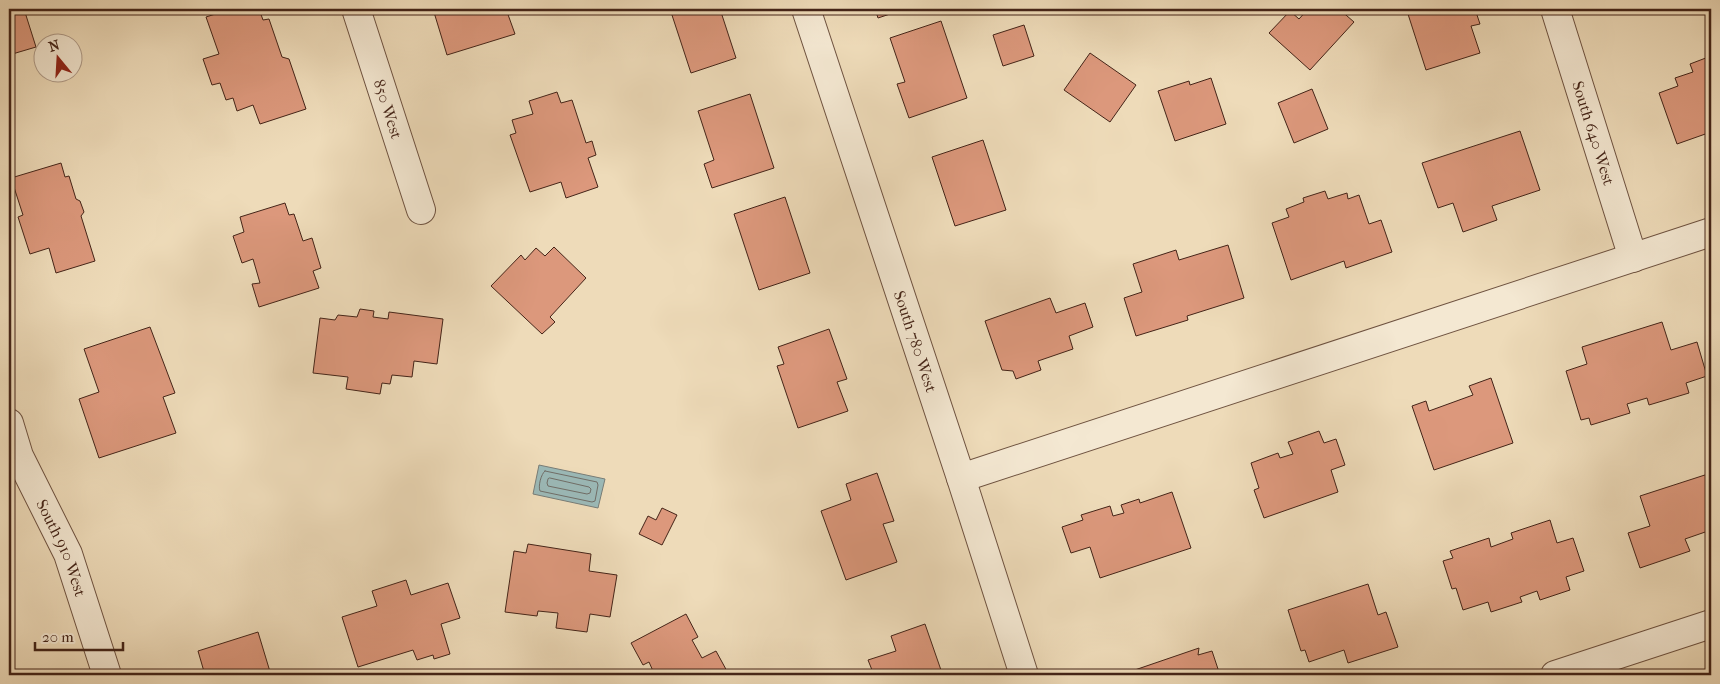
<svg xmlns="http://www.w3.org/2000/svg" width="1720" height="684" viewBox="0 0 1720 684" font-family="'IM FELL French Canon',serif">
  <rect width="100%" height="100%" fill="#eedbb9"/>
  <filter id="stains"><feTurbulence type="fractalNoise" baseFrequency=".004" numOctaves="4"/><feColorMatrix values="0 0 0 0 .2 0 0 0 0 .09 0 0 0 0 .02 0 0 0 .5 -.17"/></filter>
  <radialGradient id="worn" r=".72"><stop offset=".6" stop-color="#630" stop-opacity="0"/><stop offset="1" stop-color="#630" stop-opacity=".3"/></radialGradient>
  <!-- water -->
  <polygon fill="#9bb9b7" stroke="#787d77" points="539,465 605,479 598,508 533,494"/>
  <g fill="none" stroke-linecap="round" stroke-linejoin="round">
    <!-- shore -->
    <g stroke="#706e68" stroke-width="1">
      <path d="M 545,471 L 597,482 L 598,485 L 595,501 L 592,502 L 540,491 C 538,486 541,474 545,471 Z"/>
      <polygon points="550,478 589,487 591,489 590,493 587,494 548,486 547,483 548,479"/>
    </g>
  </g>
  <!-- building -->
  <g fill="#dc987c" stroke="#442418">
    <polygon points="9,9 24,9 36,47 9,55"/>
    <polygon points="231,9 259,9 263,20 269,19 282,57 289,59 306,109 260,124 253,105 237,111 233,98 226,100 220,83 212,85 203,59 219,54 206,17"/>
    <polygon points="433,9 506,9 515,34 447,55"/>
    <polygon points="670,9 720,9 736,58 691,73"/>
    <polygon points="875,9 905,9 878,18"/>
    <polygon points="1308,9 1339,9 1354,22 1310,70 1269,33 1290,11 1299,19"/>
    <polygon points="1416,9 1475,9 1480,24 1471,26 1480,53 1426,70 1407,11"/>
    <polygon points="941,21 967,98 909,118 897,84 905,82 890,38"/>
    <polygon points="1024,25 1034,56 1003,66 993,35"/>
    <polygon points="1090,53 1136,85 1110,122 1064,90"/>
    <polygon points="1711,56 1711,132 1677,144 1659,93 1678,86 1675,78 1693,72 1690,64"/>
    <polygon points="1211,78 1226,124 1175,141 1158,91 1189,81 1190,85"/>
    <polygon points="1312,89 1328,129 1294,143 1278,103"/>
    <polygon points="557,92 561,103 572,100 586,143 592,141 596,155 588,158 598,187 566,198 561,182 530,192 510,135 516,133 512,120 533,114 529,101"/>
    <polygon points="750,94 774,168 712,188 704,164 714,160 698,111"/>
    <polygon points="1520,131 1540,190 1492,206 1497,220 1463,232 1453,203 1438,208 1422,163"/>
    <polygon points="983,140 1006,210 955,226 932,157"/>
    <polygon points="61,163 65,177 69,176 76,199 80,201 84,212 81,216 95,261 56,273 49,248 30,254 18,217 23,215 11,178"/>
    <polygon points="1325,191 1328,199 1347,193 1348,199 1359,195 1369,224 1381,220 1392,252 1346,268 1344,261 1291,280 1272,223 1289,217 1286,209 1304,202 1303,198"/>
    <polygon points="785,197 810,273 759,290 734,214"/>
    <polygon points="285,203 289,215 294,214 303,241 312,238 321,268 313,271 319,288 259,307 252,284 260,283 253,259 242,263 233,236 244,232 240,217"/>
    <polygon points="1228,245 1244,298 1187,316 1188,320 1136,336 1124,298 1142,292 1133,264 1176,250 1179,260"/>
    <polygon points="554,247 586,278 550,317 555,322 542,334 491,286 521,255 525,260 536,248 545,256"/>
    <polygon points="1050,298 1056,313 1085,303 1093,327 1069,336 1073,349 1038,361 1041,370 1016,379 1013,371 1002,370 985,321"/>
    <polygon points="360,309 374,311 373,317 388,319 389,312 443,319 437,364 414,361 412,377 392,375 390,384 382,383 380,394 346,389 348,377 313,373 320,318 335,320 338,315 357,317"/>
    <polygon points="1662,322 1671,350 1697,342 1707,376 1686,383 1689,393 1649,405 1647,398 1627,404 1630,413 1591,425 1589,418 1581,420 1566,371 1587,364 1582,347"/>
    <polygon points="150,327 175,393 163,397 176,433 99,458 79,399 99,392 84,349"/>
    <polygon points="829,329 847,379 837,382 848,411 798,428 777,366 784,364 778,347"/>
    <polygon points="1491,378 1513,443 1434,470 1412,406 1426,401 1429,411 1473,395 1469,386"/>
    <polygon points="1319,431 1324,443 1336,439 1345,465 1331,470 1338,492 1264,518 1254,490 1259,488 1251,463 1278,453 1280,458 1293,454 1288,442"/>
    <polygon points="877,473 894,521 883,524 897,562 846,580 821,511 851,500 846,484"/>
    <polygon points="1711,473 1711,530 1685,539 1690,551 1640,568 1628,533 1650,526 1640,496"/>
    <polygon points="1172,492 1191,548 1100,578 1090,547 1071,553 1062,527 1083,520 1081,515 1110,506 1113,516 1124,513 1121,505 1139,499 1140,503"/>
    <polygon points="662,508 677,515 662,545 639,534 648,516 656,520"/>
    <polygon points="1550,520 1557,543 1573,538 1584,571 1566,577 1570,590 1540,600 1537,591 1520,597 1522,602 1491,612 1488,602 1463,610 1456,588 1452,589 1443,561 1453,558 1450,551 1489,538 1491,547 1513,539 1511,533"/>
    <polygon points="528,544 591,554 589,571 617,575 610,617 590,614 587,632 556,628 558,613 538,611 537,616 505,612 514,551 526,553"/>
    <polygon points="406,580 411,595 448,583 460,618 441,624 450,654 434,659 433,655 417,660 413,650 358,667 342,617 377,606 372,591"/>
    <polygon points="1368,584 1378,615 1386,612 1398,647 1348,663 1344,650 1309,662 1305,650 1301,651 1288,610"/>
    <polygon points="686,614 698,637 692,640 702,658 716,651 728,673 724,675 647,675 647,674 653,671 649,662 643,665 631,643"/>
    <polygon points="925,624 942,673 935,675 874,675 868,660 896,651 891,636"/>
    <polygon points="258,632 271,675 205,675 198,651"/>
    <polygon points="1199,648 1198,655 1212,651 1220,675 1127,675 1126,673"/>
  </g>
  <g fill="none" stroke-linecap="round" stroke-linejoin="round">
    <!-- minor casing -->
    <g stroke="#6e5240" stroke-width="30">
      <g id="minor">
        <path id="s1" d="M 356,9 L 421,210"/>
        <path id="s2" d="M 806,9 L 961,478 L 1024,675"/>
        <path id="s3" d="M 1555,9 L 1633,258"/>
        <path id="s4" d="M 9,423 L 19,456 L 68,554 L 107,675"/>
        <polyline points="961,478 1711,232"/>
        <polyline points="1555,675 1711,624"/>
      </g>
    </g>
    <!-- minor -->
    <use href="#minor" stroke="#f4e8d2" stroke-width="28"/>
  </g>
  <g text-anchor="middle" stroke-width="4" stroke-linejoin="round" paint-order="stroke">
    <!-- street labels -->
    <g font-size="16" fill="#442418" stroke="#f4e8d2">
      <text dy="6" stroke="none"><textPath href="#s1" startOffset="105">850 West</textPath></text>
      <text dy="6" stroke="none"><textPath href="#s3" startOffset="130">South 640 West</textPath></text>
      <text dy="6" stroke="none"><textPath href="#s2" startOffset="350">South 780 West</textPath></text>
      <text dy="6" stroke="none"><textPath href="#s4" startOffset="136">South 910 West</textPath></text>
    </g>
  </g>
  <!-- margin -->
  <rect width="1720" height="684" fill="none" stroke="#eedbb9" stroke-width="30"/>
  <rect x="10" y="10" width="1700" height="664" fill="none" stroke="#442418" stroke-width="2.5"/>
  <rect x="15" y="15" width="1690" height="654" fill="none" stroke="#442418"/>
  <!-- north arrow -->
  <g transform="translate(58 58) rotate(342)"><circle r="24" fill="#f4e8d2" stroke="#ae9a88"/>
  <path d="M0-4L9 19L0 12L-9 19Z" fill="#8f2418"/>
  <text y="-8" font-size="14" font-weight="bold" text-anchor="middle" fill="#442418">N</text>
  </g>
  <!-- scale -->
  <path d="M35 642v8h88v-8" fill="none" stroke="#442418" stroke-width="2.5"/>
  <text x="42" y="642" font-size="15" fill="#442418" stroke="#f4e8d2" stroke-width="4" paint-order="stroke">20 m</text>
  <rect width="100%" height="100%" filter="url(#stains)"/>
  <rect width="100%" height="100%" fill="url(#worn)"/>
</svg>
